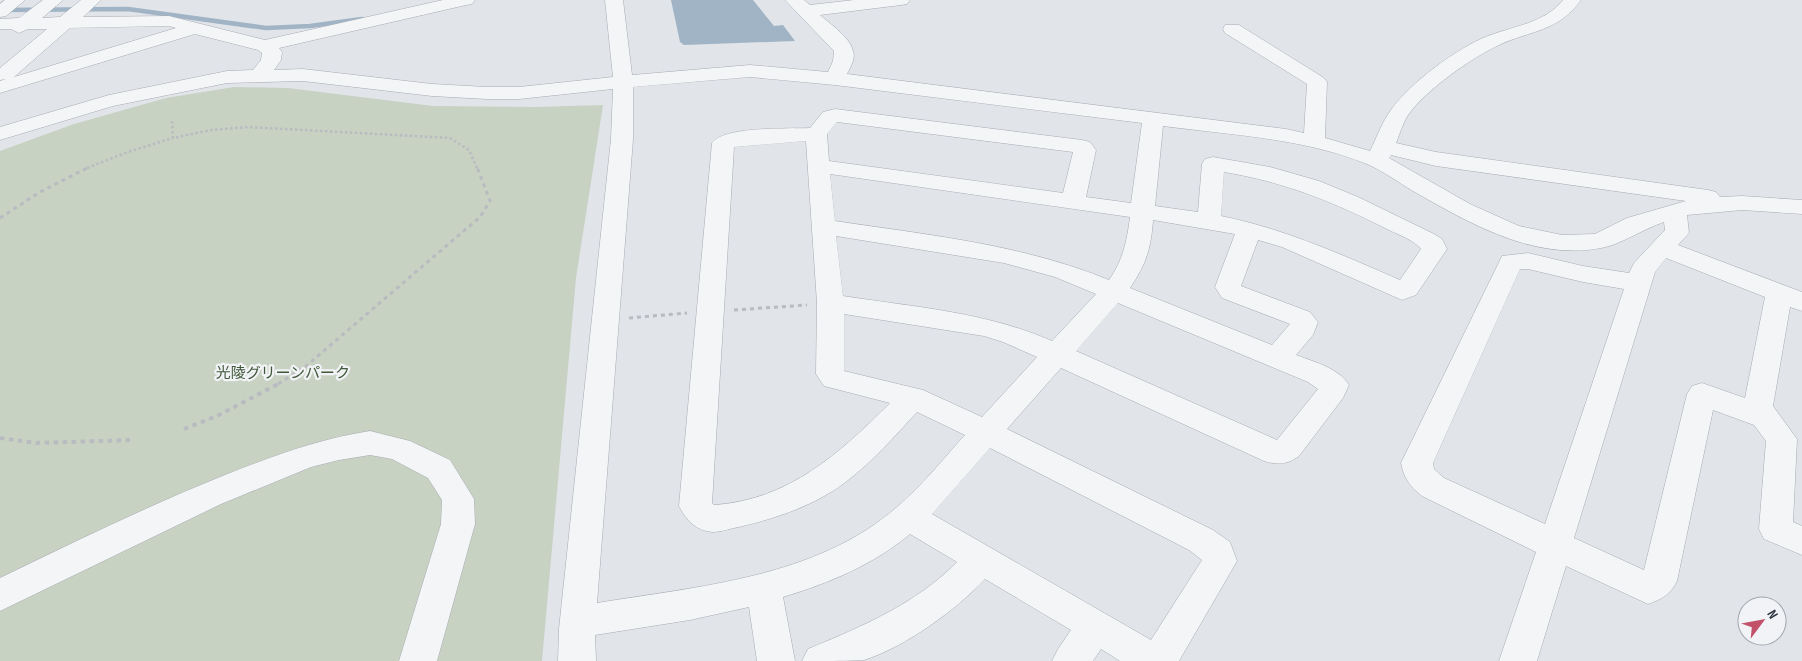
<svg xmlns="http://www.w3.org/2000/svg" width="1802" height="661" viewBox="0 0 1802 661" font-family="'Sofia Sans Condensed','Noto Sans JP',sans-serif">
  <rect width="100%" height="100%" fill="#e1e4e9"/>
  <!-- green -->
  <polygon fill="#c8d2c3" points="234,87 288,88 433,106 536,107 603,105 576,278 542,661 0,661 0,151 74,124 166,98"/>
  <!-- water -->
  <polygon fill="#a0b4c5" points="671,0 753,0 774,26 783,25 795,41 684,45 680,42"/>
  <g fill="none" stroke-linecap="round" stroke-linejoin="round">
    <!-- stream -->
    <polyline stroke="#a0b4c5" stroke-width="4.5" points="0,10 128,9 266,28 310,26 362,19"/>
    <!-- minor casing -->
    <g stroke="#a7abb3" stroke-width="1">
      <g id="minor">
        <polygon points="5,0 25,0 6,16 0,17 0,4"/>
        <path d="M 43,0 L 63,0 L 42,18 L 60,17 L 81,0 L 101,0 L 83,17 L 169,16 L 265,40 L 443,0 L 475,0 L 472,4 L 466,5 L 279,48 L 282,52 L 281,60 L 274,70 L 303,69 L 432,84 L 487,87 L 519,87 L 613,77 L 605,0 L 623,0 L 632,75 L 750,65 L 828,72 L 833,61 L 834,51 L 785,0 L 804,0 L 810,5 L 854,0 L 910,0 L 907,4 L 901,5 L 820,15 C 830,24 850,37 853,51 C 856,58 850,68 847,74 L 1286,129 L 1304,133 L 1307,84 L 1225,33 L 1223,29 L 1225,25 L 1239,25 L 1324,78 L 1327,82 L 1325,138 L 1370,151 C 1377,137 1382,122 1391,110 C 1410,83 1457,48 1488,36 C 1514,26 1545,23 1563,0 L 1581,0 C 1558,32 1531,30 1499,45 C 1471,58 1426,90 1408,115 C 1403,123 1400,133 1396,143 L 1436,152 L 1708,190 L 1716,192 L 1720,197 L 1742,196 L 1802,200 L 1802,214 L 1742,210 L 1687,215 L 1689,233 L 1678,245 L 1802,292 L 1802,311 L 1790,307 L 1773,406 L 1797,439 L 1793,522 L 1802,526 L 1802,555 L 1764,539 L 1759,529 L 1766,441 L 1754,425 L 1713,410 L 1677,581 C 1670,595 1662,599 1648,604 L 1566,566 L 1537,661 L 1499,661 L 1536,552 L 1422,496 C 1410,486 1404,479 1401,463 L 1502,256 L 1528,253 L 1583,266 L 1629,273 L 1634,263 L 1665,230 L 1664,222 C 1643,229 1620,245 1601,248 C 1534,261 1469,223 1413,191 C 1398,182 1383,171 1367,164 C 1303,138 1231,135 1163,126 L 1155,206 L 1198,212 L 1202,164 L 1205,159 L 1213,157 L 1270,167 L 1319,181 L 1358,197 L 1434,234 L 1442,239 L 1447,249 L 1416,295 L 1402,300 L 1282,247 L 1258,240 L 1241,286 L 1310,312 L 1318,322 L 1313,335 L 1296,355 C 1314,362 1339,368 1349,385 L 1343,398 L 1299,456 C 1287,465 1277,465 1264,461 L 1061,368 L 1007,429 L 1213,530 L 1230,542 L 1237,561 L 1179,661 L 1120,661 L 1101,649 L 1093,661 L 1052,661 L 1058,649 L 1071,630 L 985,579 C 956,610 905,647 864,660 C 849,661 819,661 802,661 L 808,649 C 861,627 916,604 957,562 L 910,534 C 873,565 829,583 783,597 L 795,661 L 757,661 L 749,607 L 690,620 L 595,635 L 596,661 L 558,661 L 559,629 L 611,139 L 613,89 L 519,99 L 487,99 L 432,96 L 303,81 L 227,83 L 113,106 L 0,140 L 0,127 L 109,95 L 227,71 L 253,70 L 261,60 L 262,53 L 258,50 L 195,34 L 0,93 L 0,81 L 6,79 L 0,80 L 0,68 L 47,29 L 28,29 L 19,33 L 11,29 L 0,29 L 0,19 L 19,18 ZM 169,26 L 176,28 L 14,77 L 70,28 ZM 750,77 L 835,85 L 1142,123 L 1131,203 L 1086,197 L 1096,150 L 1090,142 L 1082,140 L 835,109 L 823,112 L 810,128 C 789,129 724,126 712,143 L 679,506 C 686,520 696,531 713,532 C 722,532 731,528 739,527 C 777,518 816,505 847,481 C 873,461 895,436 917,412 L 965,435 C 943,459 922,486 897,507 C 816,578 699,586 597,603 L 633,139 L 633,87 ZM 837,122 L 1073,152 L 1063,193 L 829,161 L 827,134 ZM 806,141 L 817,303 L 816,374 L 824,386 L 890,403 C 840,453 789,500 714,505 L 712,503 L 734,147 ZM 1391,155 L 1436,166 L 1686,201 L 1627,218 L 1595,234 L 1562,235 L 1519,226 L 1470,204 L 1389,158 ZM 1224,172 C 1285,182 1334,202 1389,230 C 1399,235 1414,240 1421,249 L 1400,280 C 1340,254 1285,229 1221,216 ZM 830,174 L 1130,217 C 1127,241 1123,260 1109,280 C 1021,244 928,235 835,221 ZM 1153,220 L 1235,234 L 1215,287 L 1222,298 L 1290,324 L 1272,345 L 1130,288 C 1146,264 1151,249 1153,220 ZM 836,236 L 1004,263 L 1055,277 L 1096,294 L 1052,341 C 986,312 914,307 843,296 ZM 1666,258 L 1765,297 L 1745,398 L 1702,383 L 1692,386 L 1687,394 L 1644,570 L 1574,538 L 1655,272 ZM 1520,269 L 1528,269 L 1583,282 L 1624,289 L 1545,524 L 1444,478 L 1434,469 L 1433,463 ZM 1118,303 L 1308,382 L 1318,389 L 1277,440 L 1076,351 ZM 844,314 L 984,336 L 1003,342 L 1037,357 L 982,417 L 923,390 L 844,371 ZM 990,448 L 1189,550 L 1202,560 L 1151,640 L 932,514 Z"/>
        <path d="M 370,431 L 410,441 L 450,460 L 474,499 L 475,524 L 437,661 L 399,661 L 441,524 L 442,500 L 428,478 L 392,459 L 370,455 L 339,460 L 311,467 L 221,504 L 0,611 L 0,578 C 74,542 148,506 225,475 C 274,456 318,439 370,431 Z"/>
      </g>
    </g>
    <!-- path-far2 -->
    <g stroke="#b8bbc0" stroke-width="2.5" stroke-dasharray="2.5 2.5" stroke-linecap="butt">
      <polyline points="172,121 173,138 211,130 248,127 450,138 469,150 477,168"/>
      <polyline points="87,168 128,152 173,138"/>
    </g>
    <!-- path-far1 -->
    <g stroke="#b8bbc0" stroke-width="3" stroke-dasharray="4 4" stroke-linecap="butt">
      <polyline points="0,218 40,192 89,167"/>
      <polyline points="734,310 807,305"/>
      <polyline points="629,318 687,313"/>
      <polyline points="278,384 305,367 480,217 490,201 477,167"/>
    </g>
    <!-- path -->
    <g stroke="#b8bbc0" stroke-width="4" stroke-dasharray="4.5 4.5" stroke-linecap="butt">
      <polyline points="184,429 217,416 280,383"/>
      <polyline points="0,438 36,443 133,440"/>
    </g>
    <!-- minor -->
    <use href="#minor" fill="#f4f5f7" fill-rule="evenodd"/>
  </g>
  <g text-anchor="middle" stroke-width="4.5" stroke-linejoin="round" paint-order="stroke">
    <!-- park labels -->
    <g font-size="15" fill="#41593a" stroke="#f1f3f6">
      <text x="283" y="378">光陵グリーンパーク</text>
    </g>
  </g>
  <!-- north arrow -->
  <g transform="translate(1762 621) rotate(58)"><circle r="24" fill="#f1f3f6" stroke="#a2a6ad"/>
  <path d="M0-4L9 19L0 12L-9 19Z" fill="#c25269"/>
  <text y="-8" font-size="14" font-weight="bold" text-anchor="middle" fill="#2b333f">N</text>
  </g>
</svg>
